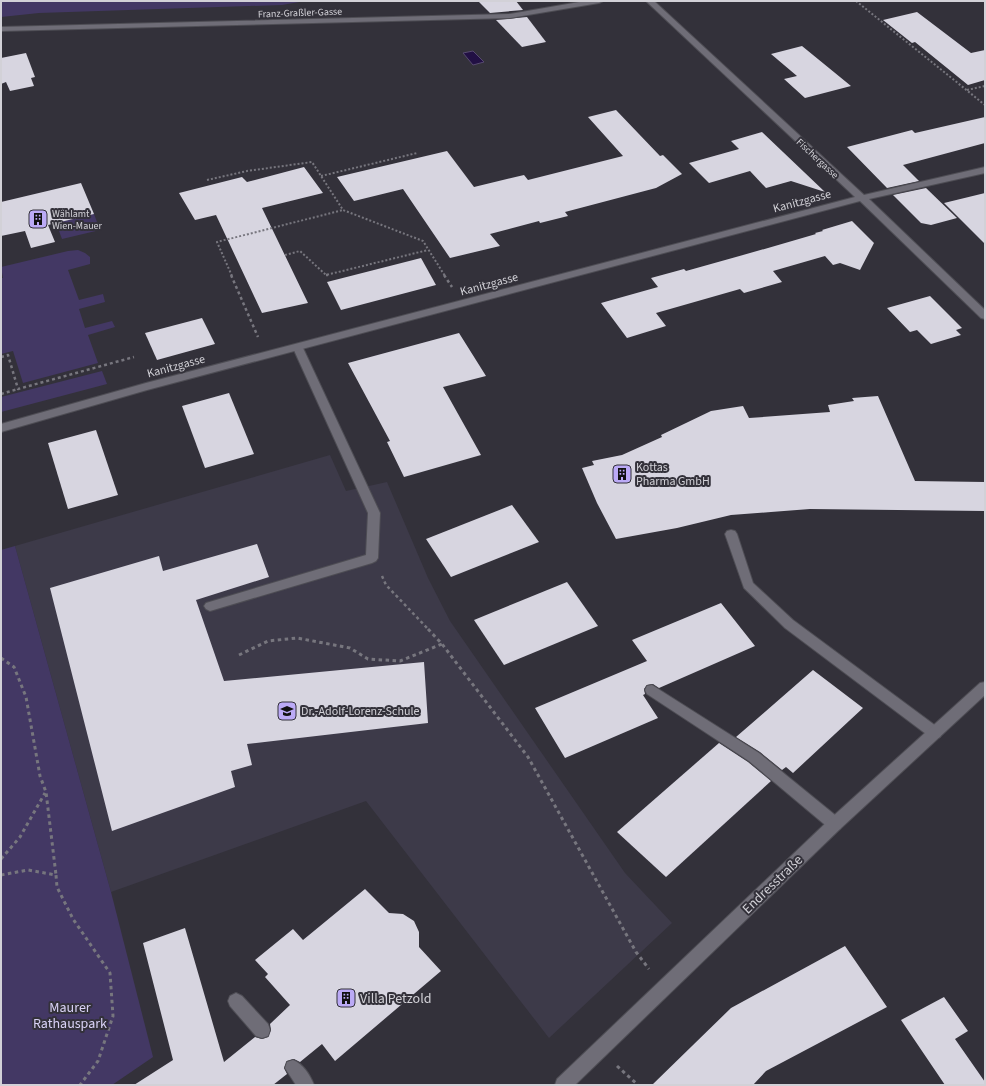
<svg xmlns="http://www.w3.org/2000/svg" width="986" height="1086" viewBox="0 0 986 1086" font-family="'Source Sans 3',sans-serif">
  <rect width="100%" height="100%" fill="#33313a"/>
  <!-- built -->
  <polygon fill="#3d3a49" points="330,455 346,491 387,482 428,578 450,621 625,873 672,923 549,1038 366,801 111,892 15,546"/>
  <!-- green -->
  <g fill="#433864">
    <polygon points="1,1 305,1 282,5 39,13 1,17"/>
    <polygon points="94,214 100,230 62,239 56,223"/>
    <polygon points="78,250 85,253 90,257 90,264 68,270 79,300 103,294 105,302 79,309 85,328 112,321 115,327 88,335 98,363 23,383 13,351 1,354 1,278 3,278 1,267 68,251"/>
    <polygon points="102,371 107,384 1,412 1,397"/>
    <polygon points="15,546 111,892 153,1057 112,1085 1,1085 1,550"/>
  </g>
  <!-- water -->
  <polygon fill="#221044" stroke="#574a70" points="473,51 484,62 473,65 463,53"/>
  <!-- building -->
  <g fill="#d7d5e0">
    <polygon points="478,1 516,1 523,10 490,13"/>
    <polygon points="917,12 971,53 985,50 985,80 968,85 915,42 912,43 883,20"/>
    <polygon points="527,17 546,42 522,47 496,20"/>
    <polygon points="802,46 851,86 805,98 784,79 797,76 771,54"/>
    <polygon points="26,53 35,77 31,78 34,86 10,91 6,82 1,84 1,58"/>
    <polygon points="616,110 660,156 663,155 682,174 656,188 565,212 568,216 540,223 539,221 490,234 500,246 450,258 403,189 354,201 337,177 447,151 474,187 524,175 528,180 623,156 588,117"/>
    <polygon points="985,117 985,143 903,165 919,181 887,188 847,147 912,130 915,133"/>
    <polygon points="762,132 825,192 791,181 766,188 750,171 709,183 689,163 739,149 731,141"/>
    <polygon points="304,167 323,193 262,208 308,303 262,313 216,215 195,220 179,193 242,177 247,182"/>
    <polygon points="81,183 94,214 48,225 55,242 31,248 25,231 1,236 1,202"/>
    <polygon points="926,188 957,218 931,225 921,223 893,195"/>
    <polygon points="985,193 985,244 944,203"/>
    <polygon points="852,221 874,243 860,270 840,263 833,265 825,256 773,271 782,282 744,293 740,289 656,313 666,326 627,338 601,303 658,287 651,278 684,269 686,271 768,248 816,234 815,233 823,231 822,230"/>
    <polygon points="421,258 436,285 341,310 327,282"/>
    <polygon points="930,296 962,328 956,330 961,335 931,344 917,330 910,332 887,308"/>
    <polygon points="202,318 215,344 157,360 145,333"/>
    <polygon points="459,333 486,376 443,387 481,455 404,477 387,442 390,441 348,363"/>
    <polygon points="229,393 254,454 205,468 182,406"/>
    <polygon points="878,396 915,481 985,482 985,511 810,509 771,512 731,515 677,528 616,539 597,503 582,468 594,465 592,461 622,455 662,437 661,435 711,411 743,406 749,418 830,412 828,405 854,401 852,398"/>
    <polygon points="96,430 118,495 68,509 48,443"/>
    <polygon points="512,505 539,542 451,577 426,539"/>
    <polygon points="257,544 269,577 196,600 224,681 424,662 428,723 247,744 252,765 231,771 235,787 112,831 50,588 159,556 163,571"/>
    <polygon points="567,582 598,626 504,665 474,620"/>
    <polygon points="721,603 755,646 659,688 653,684 647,685 644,689 645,694 643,695 658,718 565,758 535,708 647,661 632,640"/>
    <polygon points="813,670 863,708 793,773 786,767 782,770 760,752 736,737"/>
    <polygon points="719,743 748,762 771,781 666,877 617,832"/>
    <polygon points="365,889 389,913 403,914 414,921 419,932 419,947 441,971 335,1061 322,1044 300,1062 294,1059 287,1061 284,1068 287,1074 273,1085 134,1085 173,1060 143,943 185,928 224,1062 255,1037 262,1039 268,1037 271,1030 270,1024 290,1005 265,977 268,974 255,960 293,929 303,940"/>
    <polygon points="845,946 887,1007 766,1071 753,1085 652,1085 731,1008"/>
    <polygon points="944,997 968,1031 955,1039 985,1082 985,1085 945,1085 901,1020"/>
  </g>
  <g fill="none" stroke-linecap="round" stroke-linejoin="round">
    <!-- service casing -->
    <g stroke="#4e4d54" stroke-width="2">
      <g id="service">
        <polygon points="298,345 303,348 380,513 378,558 376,561 372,563 210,611 206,609 204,606 206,603 366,555 368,513 293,348"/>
        <polygon points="731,530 735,531 737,534 753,583 793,620 940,729 942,733 940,737 935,739 930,737 785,628 744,588 725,534 727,531"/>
        <polygon points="652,685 759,753 840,819 842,824 840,829 835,830 830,829 749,761 647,694 645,690 647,686"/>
        <polygon points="236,993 242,996 268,1024 270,1030 268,1036 262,1038 256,1036 230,1006 228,1001 230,996"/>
        <path d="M 293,1060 C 303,1064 310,1075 314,1085 L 296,1085 L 285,1068 L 287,1062 Z"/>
      </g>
    </g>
    <!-- minor casing -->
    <g stroke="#4e4d54" stroke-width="2">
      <g id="minor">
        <polygon points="585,1 603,1 599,3 510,18 1,31 1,27 510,14"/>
        <polygon points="646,1 654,1 864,195 985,167 985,173 869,199 985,310 985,319 981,318 860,201 147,390 1,432 1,424 146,383 855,197"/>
      </g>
    </g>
    <!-- tertiary casing -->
    <g stroke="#4e4d54" stroke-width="2">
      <polygon id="tertiary" points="985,682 985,695 840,829 575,1085 555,1085 557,1079 830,819 980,683"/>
    </g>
    <!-- path-far2 -->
    <g stroke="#77767e" stroke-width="2" stroke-dasharray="2 2" stroke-linecap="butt">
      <polyline points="856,1 985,105"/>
      <polyline points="967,90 985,86"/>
      <polyline points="321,176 417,153"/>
      <polyline points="207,180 247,171 312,162 343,210 423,241 445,276"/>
      <polyline points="285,255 300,251 326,275 428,250"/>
      <polyline points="232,276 217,242 343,210"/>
    </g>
    <!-- path-far1 -->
    <g stroke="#77767e" stroke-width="2.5" stroke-dasharray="3 3" stroke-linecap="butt">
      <polyline points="231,275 258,337"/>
      <polyline points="326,275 328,275"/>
      <polyline points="444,275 452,287"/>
      <polyline points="1,357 8,355 18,389 134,357"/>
      <polyline points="1,394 18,389"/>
      <polyline points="382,576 386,585 429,630"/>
    </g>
    <!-- path -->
    <g stroke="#77767e" stroke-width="3" stroke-dasharray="3.5 3.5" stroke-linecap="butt">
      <polyline points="428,629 442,644 528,757 636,952 649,969"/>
      <polyline points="239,655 268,641 297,638 350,648 368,659 400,661 442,644"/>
      <polyline points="1,658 14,667 26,697 40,776 46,792 56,875"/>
      <polyline points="1,859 20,837 45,793"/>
      <polyline points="1,875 28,870 56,875 57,887 73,919 110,973 113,1016 98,1061 80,1085"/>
      <polyline points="617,1066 638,1085"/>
    </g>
    <!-- service -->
    <use href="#service" fill="#6f6d77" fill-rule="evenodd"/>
    <!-- minor -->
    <use href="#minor" fill="#6f6d77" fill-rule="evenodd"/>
    <!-- tertiary -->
    <use href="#tertiary" fill="#6f6d77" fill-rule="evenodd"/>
  </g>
  <!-- icons -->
  <defs>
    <g id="building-square" transform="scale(1)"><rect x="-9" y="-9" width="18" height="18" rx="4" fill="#bbaaf6" stroke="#33313a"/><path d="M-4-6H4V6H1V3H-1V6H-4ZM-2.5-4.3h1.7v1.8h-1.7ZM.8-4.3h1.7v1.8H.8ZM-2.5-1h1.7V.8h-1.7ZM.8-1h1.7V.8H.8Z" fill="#111"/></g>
    <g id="school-square" transform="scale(1)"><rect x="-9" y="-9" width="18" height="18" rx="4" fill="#bbaaf6" stroke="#33313a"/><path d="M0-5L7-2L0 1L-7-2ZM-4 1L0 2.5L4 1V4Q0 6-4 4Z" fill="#111"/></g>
  </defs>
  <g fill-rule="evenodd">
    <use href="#building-square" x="38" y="219"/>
    <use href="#building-square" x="622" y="474"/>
    <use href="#school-square" x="287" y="711"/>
    <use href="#building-square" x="346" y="998"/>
  </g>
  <g text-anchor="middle" stroke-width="4" stroke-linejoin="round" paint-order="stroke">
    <!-- far-street labels -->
    <g font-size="10" fill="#d2d1d7" stroke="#33313a">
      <text transform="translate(300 12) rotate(-2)" y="4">Franz-Graßler-Gasse</text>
      <text transform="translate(818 158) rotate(43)" y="4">Fischergasse</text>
    </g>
    <!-- far-poi labels -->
    <g font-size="10" fill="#d2d1d7" stroke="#33313a" text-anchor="start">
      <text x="52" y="217">Wählamt<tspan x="52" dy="12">Wien-Mauer</tspan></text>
    </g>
    <!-- street labels -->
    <g font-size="12" fill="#d2d1d7" stroke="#33313a">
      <text transform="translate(802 201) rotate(-15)" y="4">Kanitzgasse</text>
      <text transform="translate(489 284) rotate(-15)" y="4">Kanitzgasse</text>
      <text transform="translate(176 366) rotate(-15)" y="4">Kanitzgasse</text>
    </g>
    <!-- poi labels -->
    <g font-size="12" fill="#d2d1d7" stroke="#33313a" text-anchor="start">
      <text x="636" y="471">Kottas<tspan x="636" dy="14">Pharma GmbH</tspan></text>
      <text x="301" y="715">Dr.-Adolf-Lorenz-Schule</text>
    </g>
    <!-- near-street labels -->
    <g font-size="14" fill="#d2d1d7" stroke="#33313a">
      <text transform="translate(772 884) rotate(-44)" y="5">Endresstraße</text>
    </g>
    <!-- near-poi labels -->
    <g font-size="14" fill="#d2d1d7" stroke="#33313a" text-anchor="start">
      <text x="360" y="1003">Villa Petzold</text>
    </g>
    <!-- near-park labels -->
    <g font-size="14" fill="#d9d2f6" stroke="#33313a">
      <text x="70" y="1012">Maurer<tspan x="70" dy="16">Rathauspark</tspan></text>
    </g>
  </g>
  <!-- border -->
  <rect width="986" height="1086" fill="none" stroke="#d2d1d7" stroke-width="4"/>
</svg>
